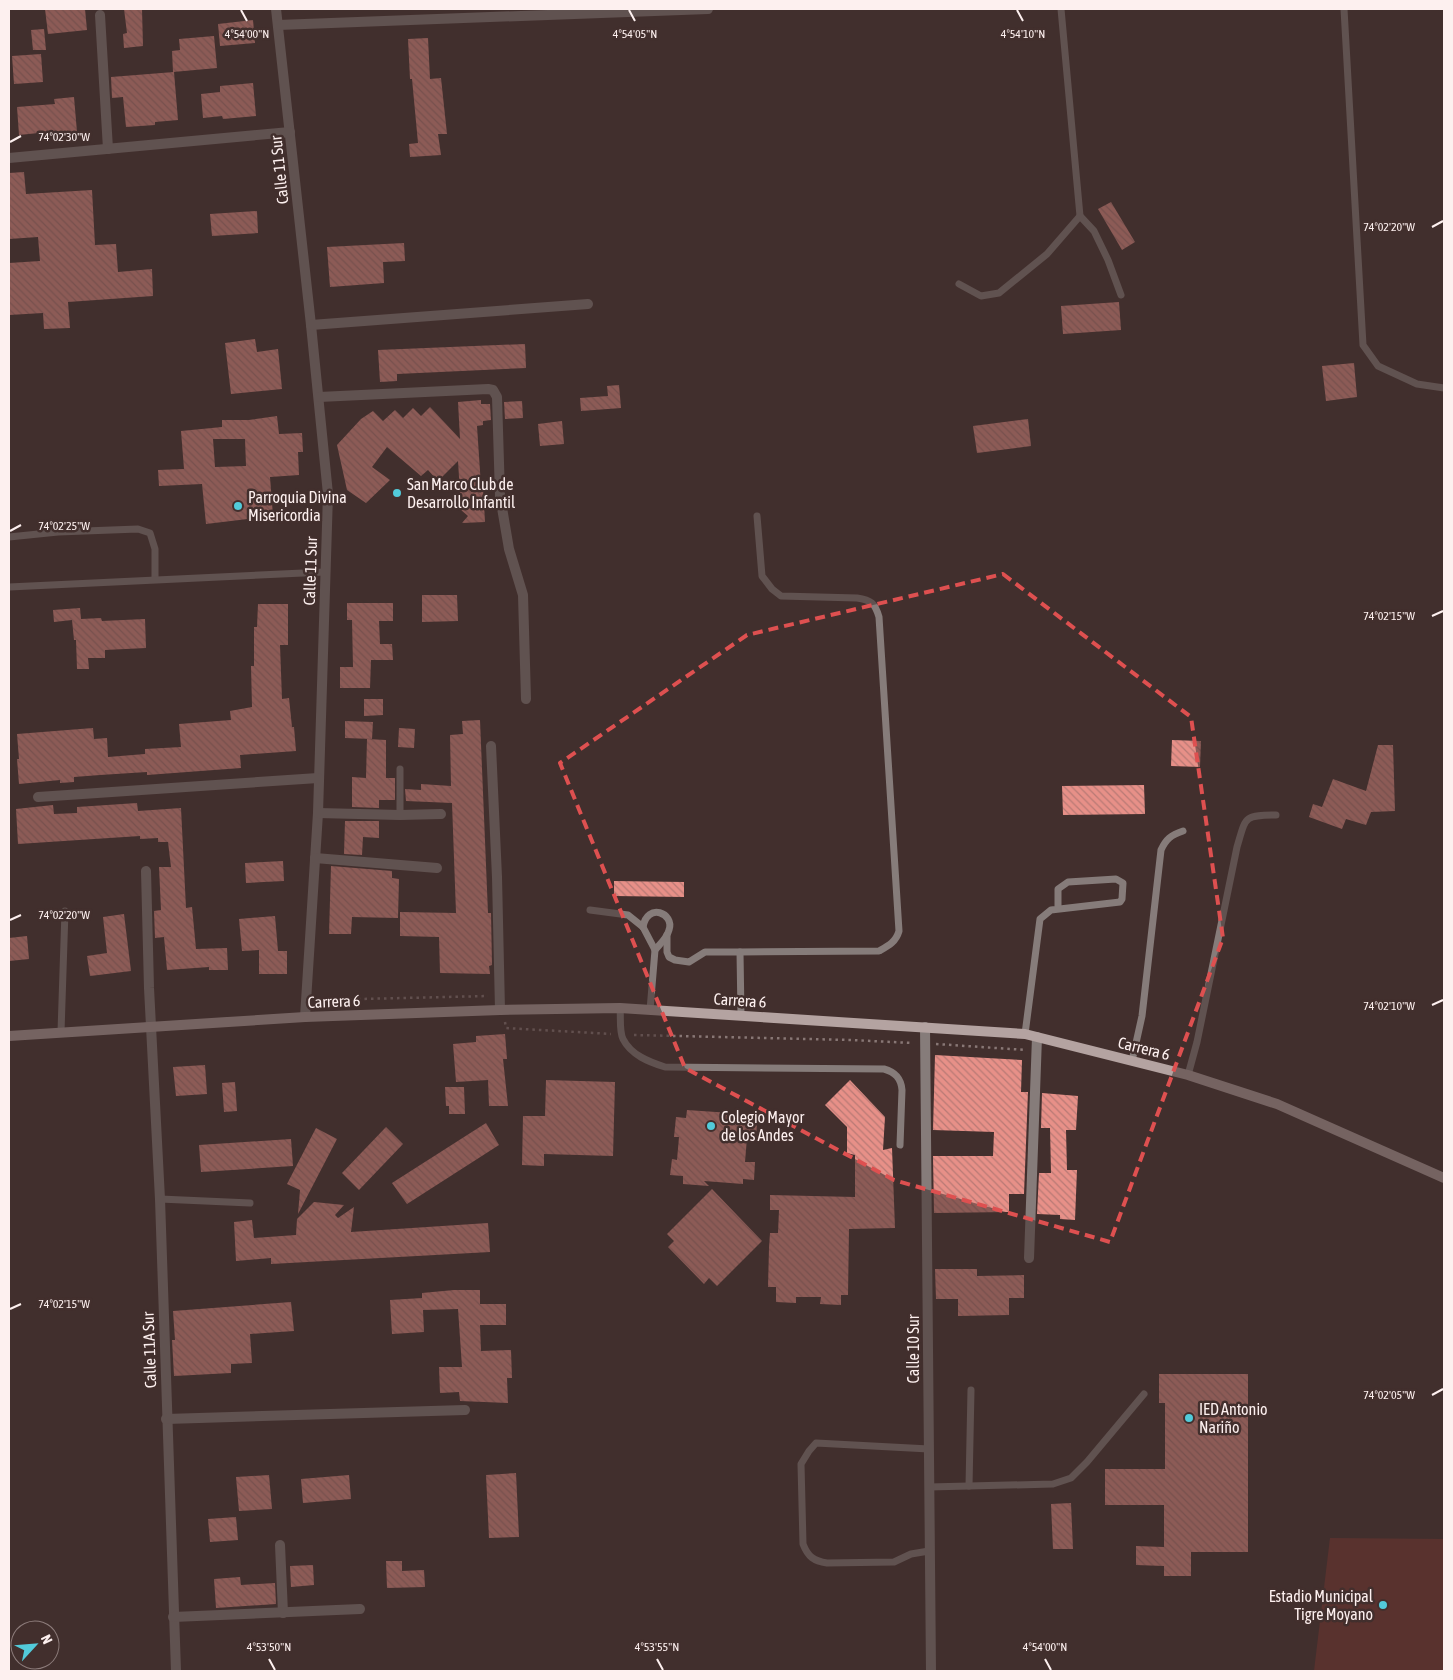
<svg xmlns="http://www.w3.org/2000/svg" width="1453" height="1680" viewBox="0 0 1453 1680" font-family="'Asap Condensed',sans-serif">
  <defs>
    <pattern id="building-back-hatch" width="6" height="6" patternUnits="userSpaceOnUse" patternTransform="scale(1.25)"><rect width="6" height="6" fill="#e79088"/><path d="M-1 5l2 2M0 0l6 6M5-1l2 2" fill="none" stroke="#b87a75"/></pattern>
  </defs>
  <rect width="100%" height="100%" fill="#422f2d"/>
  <!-- green -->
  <polygon fill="#763530" points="1330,1538 1444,1539 1444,1671 1314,1671"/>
  <!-- building -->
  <g fill="url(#building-back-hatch)" fill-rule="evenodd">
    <polygon points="45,9 85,9 87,30 48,34"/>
    <polygon points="124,9 142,9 143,46 124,48 123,34 127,33"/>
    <polygon points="253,20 255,43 220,46 218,24"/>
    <polygon points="44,29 46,50 33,50 31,30"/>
    <polygon points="214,36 217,68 173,72 172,51 180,50 179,39"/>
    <polygon points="428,38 430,79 441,78 447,134 438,134 441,155 410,157 409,144 418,143 412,79 410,79 408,39"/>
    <polygon points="41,54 43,82 14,84 12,56"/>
    <polygon points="174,72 178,120 155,122 155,125 126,127 123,97 112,98 111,77"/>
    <polygon points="253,83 256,116 223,119 222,116 203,118 201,94 220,92 220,86"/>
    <polygon points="74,97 77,132 58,134 58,131 19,135 17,107 55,104 54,99"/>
    <polygon points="24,172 26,194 92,190 95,245 116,244 118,272 152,269 153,296 68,302 70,328 44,329 43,313 9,315 9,263 40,261 38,237 9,239 9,173"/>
    <polygon points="1111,202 1135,242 1122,250 1098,209"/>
    <polygon points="257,211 258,233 212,236 210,214"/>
    <polygon points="404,243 405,261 383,262 384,283 330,287 327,247"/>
    <polygon points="1119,302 1121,330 1063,334 1061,306"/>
    <polygon points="255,339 257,352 278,349 282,389 231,394 225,343"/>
    <polygon points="525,344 526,368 397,374 397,381 380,382 378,350"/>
    <polygon points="1354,363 1357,397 1326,401 1322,366"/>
    <polygon points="619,385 621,408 581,411 580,398 608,396 607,386"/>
    <polygon points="481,400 481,404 490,404 491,420 483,421 483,425 477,426 481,486 483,486 485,522 462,523 468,516 461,510 458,461 438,481 428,470 421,476 387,447 372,467 390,480 366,503 347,490 337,445 361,419 373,411 383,421 395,410 403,418 413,408 421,416 430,407 460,439 458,402"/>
    <polygon points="522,401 523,418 505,419 504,402"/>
    <path d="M 277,416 L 279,434 L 302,433 L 303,452 L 298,452 L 299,475 L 270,477 L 273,516 L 206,524 L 202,484 L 159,486 L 158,470 L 184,469 L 181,431 L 222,427 L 222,420 L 249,420 ZM 213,439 L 245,439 L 246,466 L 215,467 Z"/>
    <polygon points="1028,419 1031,446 977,453 973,426"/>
    <polygon points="562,421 564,444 540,446 538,424"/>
    <polygon points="422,595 457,595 458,621 422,622"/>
    <polygon points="347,603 393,603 393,621 379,621 380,644 392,644 393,660 371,660 370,688 340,688 340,667 353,667 352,620 347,620"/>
    <polygon points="258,604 288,604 288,645 280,645 282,699 289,698 292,727 294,727 296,751 240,755 241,768 147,775 147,772 100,775 74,777 74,782 60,783 60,780 19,784 17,759 19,759 17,734 93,728 94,739 107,738 108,757 145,754 145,749 181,747 179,724 231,720 230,711 252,707 251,666 254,666 254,627 257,627"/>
    <polygon points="80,608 81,619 101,618 102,621 145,619 146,648 105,650 105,658 88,658 89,669 77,669 76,640 74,640 72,620 54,622 53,610"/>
    <polygon points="364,699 383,699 383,715 364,716"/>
    <polygon points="480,720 488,913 491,913 492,965 489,966 490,974 440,973 439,937 400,936 400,912 456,913 452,803 406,801 405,789 421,790 421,784 451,786 450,735 463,734 462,721"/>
    <polygon points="345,721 373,722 372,739 345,738"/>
    <polygon points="399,728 415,729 414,748 398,747"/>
    <polygon points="367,739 386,740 386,778 395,778 395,800 379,800 379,808 352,807 352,777 366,778"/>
    <polygon points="1172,740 1201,741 1200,767 1171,766"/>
    <polygon points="1378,745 1393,745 1395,811 1371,812 1366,825 1346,819 1342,829 1309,817 1313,804 1322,807 1333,779 1366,791"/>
    <polygon points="1144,785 1145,814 1063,815 1062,786"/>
    <polygon points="137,803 138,811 181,808 186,908 192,907 196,949 227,948 228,970 209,970 209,967 167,970 164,937 155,938 154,911 161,910 159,867 171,867 168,842 158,842 158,838 140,839 140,836 18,844 16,809 53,805 54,814 77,813 77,807"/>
    <polygon points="345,821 379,821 379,838 363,837 362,855 344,854"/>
    <polygon points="283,861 284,881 246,883 245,863"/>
    <polygon points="331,866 392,871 392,878 399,879 398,918 352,917 351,934 329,934"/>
    <polygon points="614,881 684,882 684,897 614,896"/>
    <polygon points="124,914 131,971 90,976 87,956 107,953 103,917"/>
    <polygon points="275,916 278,951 287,951 287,974 259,974 259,950 242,951 239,919"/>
    <polygon points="27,936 29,959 9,961 9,938"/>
    <polygon points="505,1034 507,1059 503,1059 508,1106 489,1106 488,1080 456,1082 453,1044 476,1042 476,1036"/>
    <polygon points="935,1055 1022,1060 1021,1092 1028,1092 1024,1194 1009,1194 1009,1212 934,1213 933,1156 993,1156 994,1132 933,1130"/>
    <polygon points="205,1065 207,1094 176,1096 173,1067"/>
    <polygon points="546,1080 615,1082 613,1156 544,1154 544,1166 522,1165 523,1116 545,1116"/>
    <polygon points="850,1080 885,1117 883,1150 892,1148 895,1228 849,1229 848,1295 841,1295 841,1305 820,1304 821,1297 796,1297 796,1303 776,1302 776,1287 768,1287 769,1248 770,1233 778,1233 779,1210 770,1210 770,1195 855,1197 855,1155 847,1153 847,1127 825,1105"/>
    <polygon points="235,1082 237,1111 224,1112 222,1083"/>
    <polygon points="445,1087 464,1087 465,1114 449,1114 449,1106 446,1106"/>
    <polygon points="1042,1093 1078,1096 1076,1130 1066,1130 1067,1170 1077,1170 1075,1220 1060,1219 1060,1215 1037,1214 1039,1173 1051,1173 1050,1128 1041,1128"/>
    <polygon points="687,1110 745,1114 744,1121 757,1122 756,1139 747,1138 745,1162 755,1162 754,1180 743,1179 743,1184 704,1181 709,1186 683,1184 683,1176 670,1175 672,1159 677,1160 679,1137 674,1137 676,1117 686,1118"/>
    <polygon points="486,1123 499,1145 407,1204 392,1183"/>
    <polygon points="386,1127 403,1144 359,1190 342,1173"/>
    <polygon points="316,1128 337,1139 298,1214 300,1190 287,1184"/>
    <polygon points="291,1139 293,1166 201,1172 199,1145"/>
    <polygon points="712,1189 762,1241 717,1286 709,1278 704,1284 668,1247 674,1241 667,1234"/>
    <polygon points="314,1202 344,1205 335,1215 338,1218 354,1207 351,1232 488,1223 490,1252 271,1264 271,1258 236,1261 234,1222 252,1220 254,1238 296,1235 297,1219"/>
    <polygon points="935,1269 977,1269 977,1276 1024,1275 1024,1298 1009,1298 1009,1315 958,1316 958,1299 936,1299"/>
    <polygon points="454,1290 480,1290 480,1304 506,1304 506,1325 480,1325 481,1351 511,1350 512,1378 507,1378 508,1403 460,1401 459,1392 440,1393 439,1367 462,1367 458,1309 423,1310 424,1332 392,1334 390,1300 422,1298 422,1293"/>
    <polygon points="291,1302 294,1331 250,1334 252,1363 231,1364 231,1373 174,1376 172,1340 175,1340 173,1311"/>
    <polygon points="1159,1374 1248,1374 1248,1552 1191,1552 1191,1576 1164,1576 1164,1566 1136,1565 1136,1546 1164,1547 1164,1505 1105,1505 1105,1469 1165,1469 1165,1403 1159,1403"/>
    <polygon points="516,1473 519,1537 489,1538 486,1475"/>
    <polygon points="269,1475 272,1509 239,1511 236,1477"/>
    <polygon points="349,1475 351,1499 303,1503 301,1479"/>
    <polygon points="1071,1503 1073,1549 1053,1549 1051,1504"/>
    <polygon points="236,1517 238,1540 210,1542 208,1519"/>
    <polygon points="386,1561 402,1561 402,1571 424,1570 425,1587 387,1588"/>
    <polygon points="313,1565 314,1585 291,1587 290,1566"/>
    <polygon points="240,1577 241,1585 275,1583 276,1604 216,1608 214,1579"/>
  </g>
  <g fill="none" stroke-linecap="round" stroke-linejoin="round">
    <!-- path -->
    <g stroke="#887775" stroke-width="2.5" stroke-dasharray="2.5 4" stroke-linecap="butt">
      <polyline points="319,1000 488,996"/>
      <polyline points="505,1022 506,1028 611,1034"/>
      <polyline points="634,1035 851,1040 913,1043"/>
      <polyline points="936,1044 1026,1050"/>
    </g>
    <!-- lane -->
    <g stroke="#867c7a" stroke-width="7">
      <polyline points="1061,9 1080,216 1094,231 1108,260 1121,295"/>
      <polyline points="1344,9 1363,345 1378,366 1417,384 1444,388"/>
      <polyline points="959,284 981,296 999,293 1047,254 1080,216"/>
      <polyline points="9,537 58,532 138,529 150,533 155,549 155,579"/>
      <polyline points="9,587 325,572"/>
      <polyline points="400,815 400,769"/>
      <polyline points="590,910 628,915 643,927 655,950 650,1010"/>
      <path d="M 643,927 C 647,902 675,913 669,930 C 667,938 660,944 655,950"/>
      <polyline points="667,935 667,952 669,957 675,960 689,962 705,952 740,952"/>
      <path d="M 620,1008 C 621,1017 619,1031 623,1039 C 631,1055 649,1062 665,1067 L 884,1069 C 895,1072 901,1078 902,1090 L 900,1145"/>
      <path d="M 741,1015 L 740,952 L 879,951 C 888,946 896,942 899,931 L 879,617 C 875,603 871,600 857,598 L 781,596 L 772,589 L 762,576 L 757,516"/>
      <polyline points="61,1032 65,911"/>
      <polyline points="1025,1034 1040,919 1051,910 1120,902 1122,899 1123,883 1116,879 1068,882 1058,889 1058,909"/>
      <path d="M 1132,1061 L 1142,1016 L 1161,850 C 1166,839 1171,835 1183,831"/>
      <path d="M 1188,1075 L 1197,1042 L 1237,847 C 1246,817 1243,815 1276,815"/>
      <polyline points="160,1199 250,1203"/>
      <path d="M 929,1449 L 816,1443 L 809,1451 L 801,1464 L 803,1544 C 808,1557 814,1561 827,1563 L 894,1562 L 911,1554 L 929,1551"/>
      <polyline points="969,1486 971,1390"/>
      <polyline points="929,1487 1053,1484 1071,1478 1087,1462 1144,1394"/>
    </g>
    <!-- street -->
    <g stroke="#867c7a" stroke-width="10">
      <polyline points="276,9 311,325 328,494 318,813 305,1017"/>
      <polyline points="100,15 108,149"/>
      <polyline points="278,25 708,9"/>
      <polyline points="9,158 290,132"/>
      <polyline points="311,325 588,304"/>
      <polyline points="319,397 488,389 493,390 497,397 500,496 509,549 523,595 526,699"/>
      <polyline points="491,746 497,877 500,1010"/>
      <polyline points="38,797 318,778"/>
      <polyline points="318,813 400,815 441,814"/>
      <polyline points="315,858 437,868"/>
      <polyline points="146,871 149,988 160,1199 176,1671"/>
      <polyline points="925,1027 931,1671"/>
      <polyline points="1029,1258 1037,1037"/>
      <polyline points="166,1419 465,1410"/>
      <polyline points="280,1545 283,1613"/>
      <polyline points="173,1617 360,1609"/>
    </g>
    <!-- secondary -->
    <polyline stroke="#b4a3a1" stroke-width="10" points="9,1036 305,1017 500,1010 620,1008 1025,1034 1188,1075 1277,1104 1444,1178"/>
  </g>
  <!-- marked area -->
  <path d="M0 0H1453V1680H0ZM 1003,574 L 1191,717 L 1223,938 L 1110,1242 L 894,1180 L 685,1068 L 560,763 L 747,635 Z" fill="#422f2d" fill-opacity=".55" fill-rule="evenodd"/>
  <path fill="none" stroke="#de5050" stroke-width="4" stroke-dasharray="10 6" stroke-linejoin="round" d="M 1003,574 L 1191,717 L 1223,938 L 1110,1242 L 894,1180 L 685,1068 L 560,763 L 747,635 Z"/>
  <!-- ticks -->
  <path fill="none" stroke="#fdf0ef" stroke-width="2" d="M 241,10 L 247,21M 629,10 L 635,21M 1017,10 L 1023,21M 10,142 L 21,136M 1432,227 L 1443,221M 10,531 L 21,525M 1432,616 L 1443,611M 10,920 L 21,915M 1432,1005 L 1443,1000M 10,1309 L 21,1304M 1432,1395 L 1443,1389M 269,1659 L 275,1670M 657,1659 L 663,1670M 1045,1659 L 1051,1670"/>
  <!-- markers -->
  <g fill="#52cbda" stroke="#422f2d" stroke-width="2">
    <circle cx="397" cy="493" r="5"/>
    <circle cx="238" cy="506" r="5"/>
    <circle cx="711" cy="1126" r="5"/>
    <circle cx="1189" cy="1418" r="5"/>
    <circle cx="1383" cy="1605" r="5"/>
  </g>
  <g text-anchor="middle" stroke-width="5" stroke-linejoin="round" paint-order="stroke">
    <!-- street labels -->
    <g font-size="16" fill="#fdf0ef" stroke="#422f2d">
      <text transform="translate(279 170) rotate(-96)" y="6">Calle 11 Sur</text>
      <text transform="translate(310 571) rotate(-88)" y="6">Calle 11 Sur</text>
      <text transform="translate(740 1000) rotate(4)" y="6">Carrera 6</text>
      <text transform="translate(334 1001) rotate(-2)" y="6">Carrera 6</text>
      <text transform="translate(1144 1048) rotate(14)" y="6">Carrera 6</text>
      <text transform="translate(913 1349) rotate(-90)" y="6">Calle 10 Sur</text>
      <text transform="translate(149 1350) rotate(-92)" y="6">Calle 11A Sur</text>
    </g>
    <!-- poi labels -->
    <g font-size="16" fill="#fdf0ef" stroke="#422f2d" text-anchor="start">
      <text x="407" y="490">San Marco Club de<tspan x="407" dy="18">Desarrollo Infantil</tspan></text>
      <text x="248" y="503">Parroquia Divina<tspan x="248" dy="18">Misericordia</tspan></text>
      <text x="721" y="1123">Colegio Mayor<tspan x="721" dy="18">de los Andes</tspan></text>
      <text x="1199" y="1415">IED Antonio<tspan x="1199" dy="18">Nariño</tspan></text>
      <text x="1373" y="1602" text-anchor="end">Estadio Municipal<tspan x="1373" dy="18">Tigre Moyano</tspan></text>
    </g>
  </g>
  <g font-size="12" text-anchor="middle" fill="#fdf0ef" stroke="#422f2d" stroke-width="5" stroke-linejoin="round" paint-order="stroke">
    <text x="635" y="38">4°54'05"N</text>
    <text x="1023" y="38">4°54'10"N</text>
    <text x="247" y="38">4°54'00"N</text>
    <text x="64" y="141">74°02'30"W</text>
    <text x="1389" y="231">74°02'20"W</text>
    <text x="64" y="530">74°02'25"W</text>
    <text x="1389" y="620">74°02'15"W</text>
    <text x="64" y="919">74°02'20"W</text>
    <text x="1389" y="1010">74°02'10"W</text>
    <text x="64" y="1308">74°02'15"W</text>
    <text x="1389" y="1399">74°02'05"W</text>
    <text x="269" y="1651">4°53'50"N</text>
    <text x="657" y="1651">4°53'55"N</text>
    <text x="1045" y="1651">4°54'00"N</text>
  </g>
  <!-- border -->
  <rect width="1453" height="1680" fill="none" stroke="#fdf0ef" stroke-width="20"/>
  <!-- north arrow -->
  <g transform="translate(35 1645) rotate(64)"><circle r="24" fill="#422f2d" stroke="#8d7c7b"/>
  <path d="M0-4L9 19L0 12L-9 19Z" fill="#52cbda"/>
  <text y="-8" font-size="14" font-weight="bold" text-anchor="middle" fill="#fdf0ef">N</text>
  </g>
</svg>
